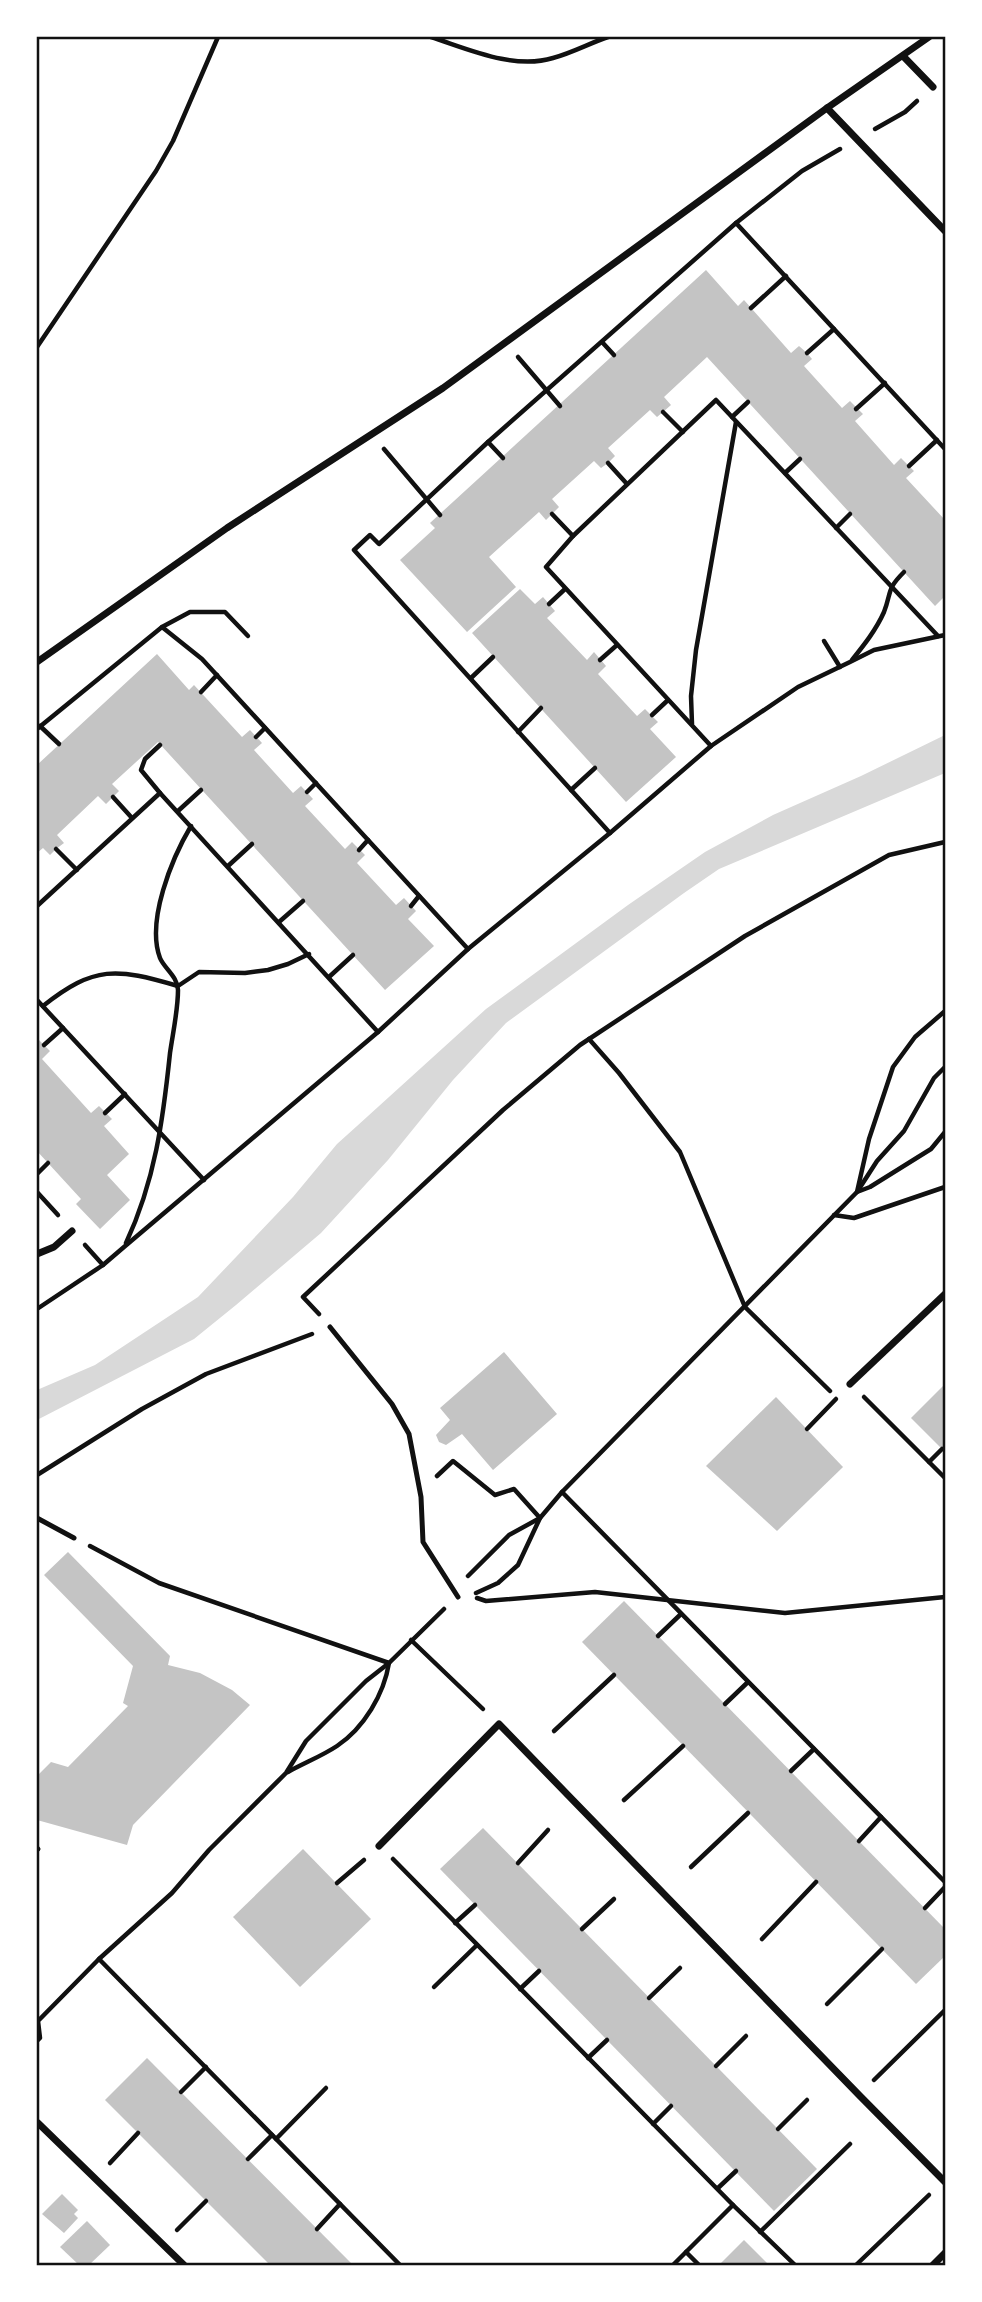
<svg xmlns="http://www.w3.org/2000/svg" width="982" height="2302" viewBox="0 0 982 2302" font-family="'Nunito Sans',sans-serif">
  <rect width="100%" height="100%" fill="#fff"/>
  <!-- water -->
  <polygon fill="#d9d9d9" points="945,735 945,773 719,869 684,893 506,1023 453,1080 388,1160 321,1233 236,1305 194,1339 37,1420 37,1390 95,1365 198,1297 293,1197 337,1144 357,1126 486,1009 628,905 705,852 773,815 861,776"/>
  <!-- building -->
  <g fill="#c4c4c4">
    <polygon points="706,270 738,306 744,300 791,353 799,346 807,353 812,359 804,366 842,408 850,401 863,414 855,421 894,465 901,458 914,471 906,478 945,520 945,596 935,606 707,357 664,397 671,405 663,412 657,417 650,410 608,448 615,456 608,463 601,468 594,461 552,499 559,507 546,520 539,512 489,557 516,587 467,632 400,560 435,528 430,523"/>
    <polygon points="520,589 535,604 543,597 555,611 547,618 587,660 594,652 606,666 598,674 637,716 645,709 658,722 650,729 676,757 626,802 472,633"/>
    <polygon points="157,654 189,690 194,685 242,737 250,730 262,743 254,750 293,793 301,786 313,799 305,806 345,849 352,842 365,855 357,863 396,905 404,898 416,911 408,919 434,946 385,990 158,742 112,784 119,791 106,804 98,796 57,835 64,843 56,849 50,855 43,848 37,853 37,765"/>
    <polygon points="37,1038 50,1051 42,1059 91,1113 99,1106 112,1119 104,1126 129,1154 107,1175 130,1200 100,1229 76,1204 81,1199 37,1151"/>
    <polygon points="504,1352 557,1414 493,1470 462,1434 446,1445 439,1442 436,1435 450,1420 440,1408"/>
    <polygon points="945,1384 945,1452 911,1418"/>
    <polygon points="776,1397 843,1467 777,1531 706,1466"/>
    <polygon points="68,1552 170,1656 168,1665 200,1673 232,1690 250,1705 133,1825 127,1845 37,1820 37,1776 51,1762 68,1767 128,1706 123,1703 133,1666 44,1575"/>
    <polygon points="624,1601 945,1929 945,1956 916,1984 582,1642"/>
    <polygon points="483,1828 817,2169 774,2211 440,1869"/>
    <polygon points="303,1849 371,1919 300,1987 233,1917"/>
    <polygon points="147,2058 353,2265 270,2265 105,2100"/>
    <polygon points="62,2194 78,2210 74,2214 78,2218 64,2233 42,2214"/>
    <polygon points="87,2221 110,2245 89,2265 79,2265 60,2247"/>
    <polygon points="744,2240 769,2265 719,2265"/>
  </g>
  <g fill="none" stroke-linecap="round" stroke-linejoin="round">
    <!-- path -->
    <g stroke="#111" stroke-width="4.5">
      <path d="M 431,37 C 468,49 514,70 553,58 C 572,53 590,43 608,37"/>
      <polyline points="875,129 905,112 917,101"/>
      <polyline points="736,223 945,449"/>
      <polyline points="751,308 786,276"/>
      <polyline points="602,342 614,355"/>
      <polyline points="37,347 156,171 173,141 218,37"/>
      <polyline points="807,353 834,329"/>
      <polyline points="518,357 560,406"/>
      <polyline points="856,409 885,383"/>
      <polyline points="663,412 683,432"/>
      <polyline points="732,417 748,402"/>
      <polyline points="488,442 503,458"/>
      <polyline points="384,449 440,515"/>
      <polyline points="608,463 627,484"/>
      <polyline points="909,466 937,440"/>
      <polyline points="785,473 800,459"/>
      <polyline points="552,514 573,536"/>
      <polyline points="836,528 850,514"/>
      <polyline points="549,604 565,589"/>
      <polyline points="162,627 190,612 225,612 248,636"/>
      <polyline points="824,641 840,667"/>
      <polyline points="600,660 617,645"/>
      <path d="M 852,660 C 864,645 876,630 884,612 C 892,591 886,590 904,572"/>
      <polyline points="471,678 493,657"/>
      <polyline points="201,692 217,675"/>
      <polyline points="652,715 668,700"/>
      <polyline points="692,724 691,696 696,650 736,422"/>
      <polyline points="40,726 59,744"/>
      <polyline points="37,729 162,627 202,659 468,949"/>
      <polyline points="518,732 541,708"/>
      <polyline points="256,737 265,728"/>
      <polyline points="711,746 546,567 573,536 716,400 938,636"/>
      <polyline points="571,790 595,768"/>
      <polyline points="307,792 316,783"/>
      <polyline points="160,793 141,770 145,759 160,745"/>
      <polyline points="113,797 132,818"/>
      <polyline points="178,811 201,790"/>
      <polyline points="610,833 354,550 370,535 379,544 488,442 736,223 802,171 840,149"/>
      <polyline points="56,849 77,870"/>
      <polyline points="359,850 368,840"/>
      <polyline points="228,866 252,844"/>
      <polyline points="37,906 160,793 378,1032"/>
      <polyline points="411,906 419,896"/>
      <polyline points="279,922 303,901"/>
      <polyline points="329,977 353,955"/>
      <polyline points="37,1000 204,1180"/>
      <path d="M 43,1006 C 95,965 116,968 178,986 L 199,972 L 245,973 L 268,970 L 288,964 L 309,954"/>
      <polyline points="589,1039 619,1073 680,1152 745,1307 830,1391"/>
      <polyline points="44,1045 63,1028"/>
      <polyline points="105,1113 125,1094"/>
      <polyline points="37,1174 48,1163"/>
      <polyline points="859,1189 877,1161 904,1131 934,1078 945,1067"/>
      <polyline points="37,1192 58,1215"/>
      <polyline points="857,1192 869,1139 893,1067 915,1037 945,1011"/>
      <polyline points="834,1215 854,1218 945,1187"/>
      <path d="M 126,1243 C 155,1181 163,1120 170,1053 C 173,1032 178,1010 178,990 C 178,977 164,968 160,958 C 146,921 172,858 191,826"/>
      <polyline points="85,1245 103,1265"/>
      <polyline points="37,1309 103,1265 124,1247 378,1032 468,949 610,833 711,746 798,687 850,662 874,650 945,635"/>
      <polyline points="319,1314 303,1297 503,1110 580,1045 745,936 889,855 945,842"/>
      <polyline points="864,1397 945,1478"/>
      <polyline points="807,1429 836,1399"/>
      <polyline points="929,1462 942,1449"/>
      <polyline points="37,1475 142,1409 206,1374 312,1334"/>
      <polyline points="437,1476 453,1461 495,1495 514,1489 540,1518 509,1535 468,1576"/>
      <polyline points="562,1492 945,1882"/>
      <path d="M 90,1546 L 159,1583 L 389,1663 C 384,1694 364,1728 337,1746 C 322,1756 304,1763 288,1772"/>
      <polyline points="476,1593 498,1583 518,1565 540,1518 562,1492 857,1192 870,1187 931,1149 945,1132"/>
      <polyline points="477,1598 486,1601 595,1592 785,1613 945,1597"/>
      <polyline points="658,1636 681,1614"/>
      <polyline points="411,1640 483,1709"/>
      <polyline points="725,1704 748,1682"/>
      <polyline points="554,1731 614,1675"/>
      <polyline points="791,1771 814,1749"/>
      <polyline points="624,1800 683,1746"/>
      <polyline points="859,1841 881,1817"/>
      <polyline points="393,1859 733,2205 673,2265"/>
      <polyline points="518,1863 548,1830"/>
      <polyline points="691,1867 748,1813"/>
      <polyline points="337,1883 364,1860"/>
      <polyline points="925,1908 945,1887"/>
      <polyline points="455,1923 475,1905"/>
      <polyline points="582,1929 614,1899"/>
      <polyline points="762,1939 816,1882"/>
      <polyline points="99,1959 400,2265"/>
      <polyline points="434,1987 477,1945"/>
      <polyline points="520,1989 539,1971"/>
      <polyline points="649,1998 680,1968"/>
      <polyline points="827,2004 882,1949"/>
      <polyline points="37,2041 40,2038 38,2021 99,1959 172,1893 209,1850 286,1773 306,1741 366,1681 389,1663 444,1609"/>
      <polyline points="588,2058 607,2040"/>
      <polyline points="716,2066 746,2036"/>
      <polyline points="874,2080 945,2010"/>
      <polyline points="181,2092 206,2067"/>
      <polyline points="653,2124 671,2106"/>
      <polyline points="778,2129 807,2100"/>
      <polyline points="276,2139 326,2088"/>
      <polyline points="248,2159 272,2135"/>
      <polyline points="110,2163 138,2133"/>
      <polyline points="718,2188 736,2171"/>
      <polyline points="733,2205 795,2265"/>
      <polyline points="317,2229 340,2204"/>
      <polyline points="177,2230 206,2201"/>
      <polyline points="760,2232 850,2144"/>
      <polyline points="686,2252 699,2265"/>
      <polyline points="856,2265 929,2195"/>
    </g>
    <!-- service -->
    <g stroke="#111" stroke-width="5">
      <polyline points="330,1327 392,1404 409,1434 421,1497 423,1542 458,1597"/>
      <polyline points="37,1518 74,1538"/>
      <polyline points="37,1848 38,1849"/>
    </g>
    <!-- minor -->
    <g stroke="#111" stroke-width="7">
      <polyline points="903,56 933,87"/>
      <polyline points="827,108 945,231"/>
      <polyline points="37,662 227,528 443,388 827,108 929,37"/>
      <polyline points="37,1254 54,1247 72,1231"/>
      <polyline points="850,1384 945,1294"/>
      <polyline points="379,1846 499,1724 859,2095 945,2182"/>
      <polyline points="38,2123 184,2265"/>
      <polyline points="933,2265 945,2253"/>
    </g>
  </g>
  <!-- border -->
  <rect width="982" height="2302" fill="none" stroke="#ffffff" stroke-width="77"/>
  <rect x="38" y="38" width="906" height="2226" fill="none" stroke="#111" stroke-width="2.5"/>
</svg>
